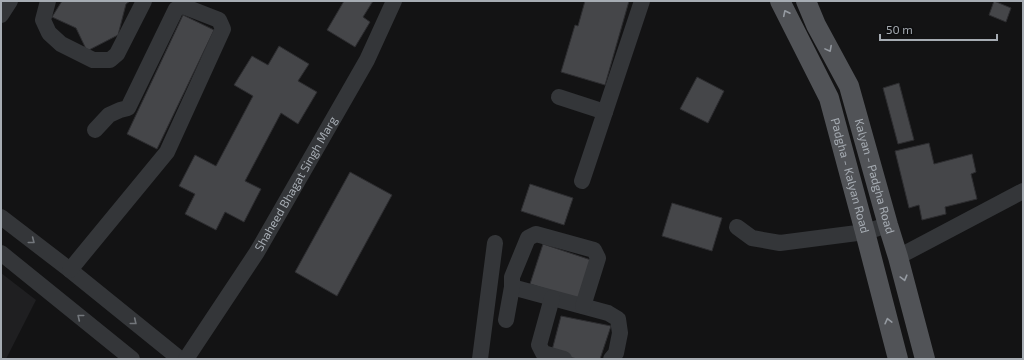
<svg xmlns="http://www.w3.org/2000/svg" width="1024" height="360" viewBox="0 0 1024 360" font-family="'Exo 2',sans-serif">
  <rect width="100%" height="100%" fill="#131314"/>
  <!-- built -->
  <polygon fill="#1f1f21" points="1,273 36,300 6,359 1,359"/>
  <!-- building -->
  <g fill="#454649" stroke="#2d2d30">
    <polygon points="62,1 130,1 126,4 118,35 87,51 76,28 52,17"/>
    <polygon points="344,1 373,1 363,17 370,22 355,47 327,30"/>
    <polygon points="585,1 629,1 605,85 561,72 575,25 578,26"/>
    <polygon points="994,1 1011,8 1006,22 989,15"/>
    <polygon points="183,15 214,30 157,149 127,134"/>
    <polygon points="279,46 309,64 298,81 317,92 298,124 281,113 245,181 261,189 244,222 225,212 216,230 185,214 195,194 179,186 195,155 216,166 253,96 234,85 252,56 268,65"/>
    <polygon points="697,77 724,91 708,123 680,109"/>
    <polygon points="899,83 914,140 898,144 883,88"/>
    <polygon points="929,143 934,164 972,154 976,172 971,174 977,199 945,207 946,214 922,220 919,205 909,208 895,151"/>
    <polygon points="350,172 392,195 337,296 295,272"/>
    <polygon points="530,184 573,198 564,225 521,211"/>
    <polygon points="672,203 722,218 712,251 662,236"/>
    <polygon points="543,244 591,260 578,299 530,284"/>
    <polygon points="561,316 611,326 600,359 578,359 551,354"/>
  </g>
  <g fill="none" stroke-linecap="round" stroke-linejoin="round">
    <!-- minor -->
    <g stroke="#343639" stroke-width="16">
      <polyline points="48,1 43,20 49,33 61,44 93,60 110,60 117,54 144,1"/>
      <polyline points="1,15 10,1"/>
      <polyline points="559,97 605,112"/>
      <polyline points="582,181 642,1"/>
      <polyline points="1,217 70,270 180,359"/>
      <polyline points="737,227 752,238 780,243 865,232 888,225"/>
      <polyline points="1,253 132,359"/>
      <polyline points="898,257 1023,191"/>
      <polyline points="70,270 83,254 167,152 223,29 219,20 183,6 176,9 128,108 120,110 109,115 95,130"/>
      <polyline points="512,287 608,313 618,319 620,333 616,353 611,359"/>
      <polyline points="552,298 539,345 543,353 564,359"/>
      <polyline points="506,320 512,287 512,277 528,238 536,234 594,250 598,258 583,306"/>
      <path id="s1" d="M 186,359 L 257,252 L 367,60 L 394,1"/>
      <polyline points="480,359 495,243"/>
    </g>
    <!-- major -->
    <g stroke="#515357" stroke-width="20">
      <path id="s2" d="M 780,1 L 829,98 L 865,232 L 898,359"/>
      <path id="s3" d="M 806,1 L 816,25 L 849,86 L 888,225 L 898,257 L 925,359"/>
    </g>
  </g>
  <!-- one-way arrows -->
  <defs><path id="oneway-chevron" d="M-2-3.5L2.5 0L-2 3.5" fill="none" stroke-width="1.6" stroke-linecap="round" stroke-linejoin="round"/></defs>
  <g stroke="#959aa1">
    <use href="#oneway-chevron" transform="translate(786 13) rotate(-116)"/>
    <use href="#oneway-chevron" transform="translate(829 49) rotate(62)"/>
    <use href="#oneway-chevron" transform="translate(904 278) rotate(75)"/>
    <use href="#oneway-chevron" transform="translate(888 321) rotate(-104)"/>
  </g>
  <g stroke="#73777c">
    <use href="#oneway-chevron" transform="translate(32 241) rotate(38)"/>
    <use href="#oneway-chevron" transform="translate(80 317) rotate(-141)"/>
    <use href="#oneway-chevron" transform="translate(134 322) rotate(39)"/>
  </g>
  <g text-anchor="middle" stroke-width="3" stroke-linejoin="round" paint-order="stroke">
    <!-- street labels -->
    <g font-size="12" fill="#a6acb3" stroke="#0e0e0f">
      <text dy="4" stroke="none"><textPath href="#s2" startOffset="189">Padgha - Kalyan Road</textPath></text>
      <text dy="4" stroke="none"><textPath href="#s3" startOffset="189">Kalyan - Padgha Road</textPath></text>
      <text dy="4" stroke="none"><textPath href="#s1" startOffset="207">Shaheed Bhagat Singh Marg</textPath></text>
    </g>
  </g>
  <!-- border -->
  <rect width="1024" height="360" fill="none" stroke="#a6acb3" stroke-width="4"/>
  <!-- scale -->
  <path d="M880 34v6h117v-6" fill="none" stroke="#a6acb3" stroke-width="2"/>
  <text x="886" y="34" font-size="12" fill="#a6acb3" stroke="#0e0e0f" stroke-width="3" paint-order="stroke">50 m</text>
</svg>
